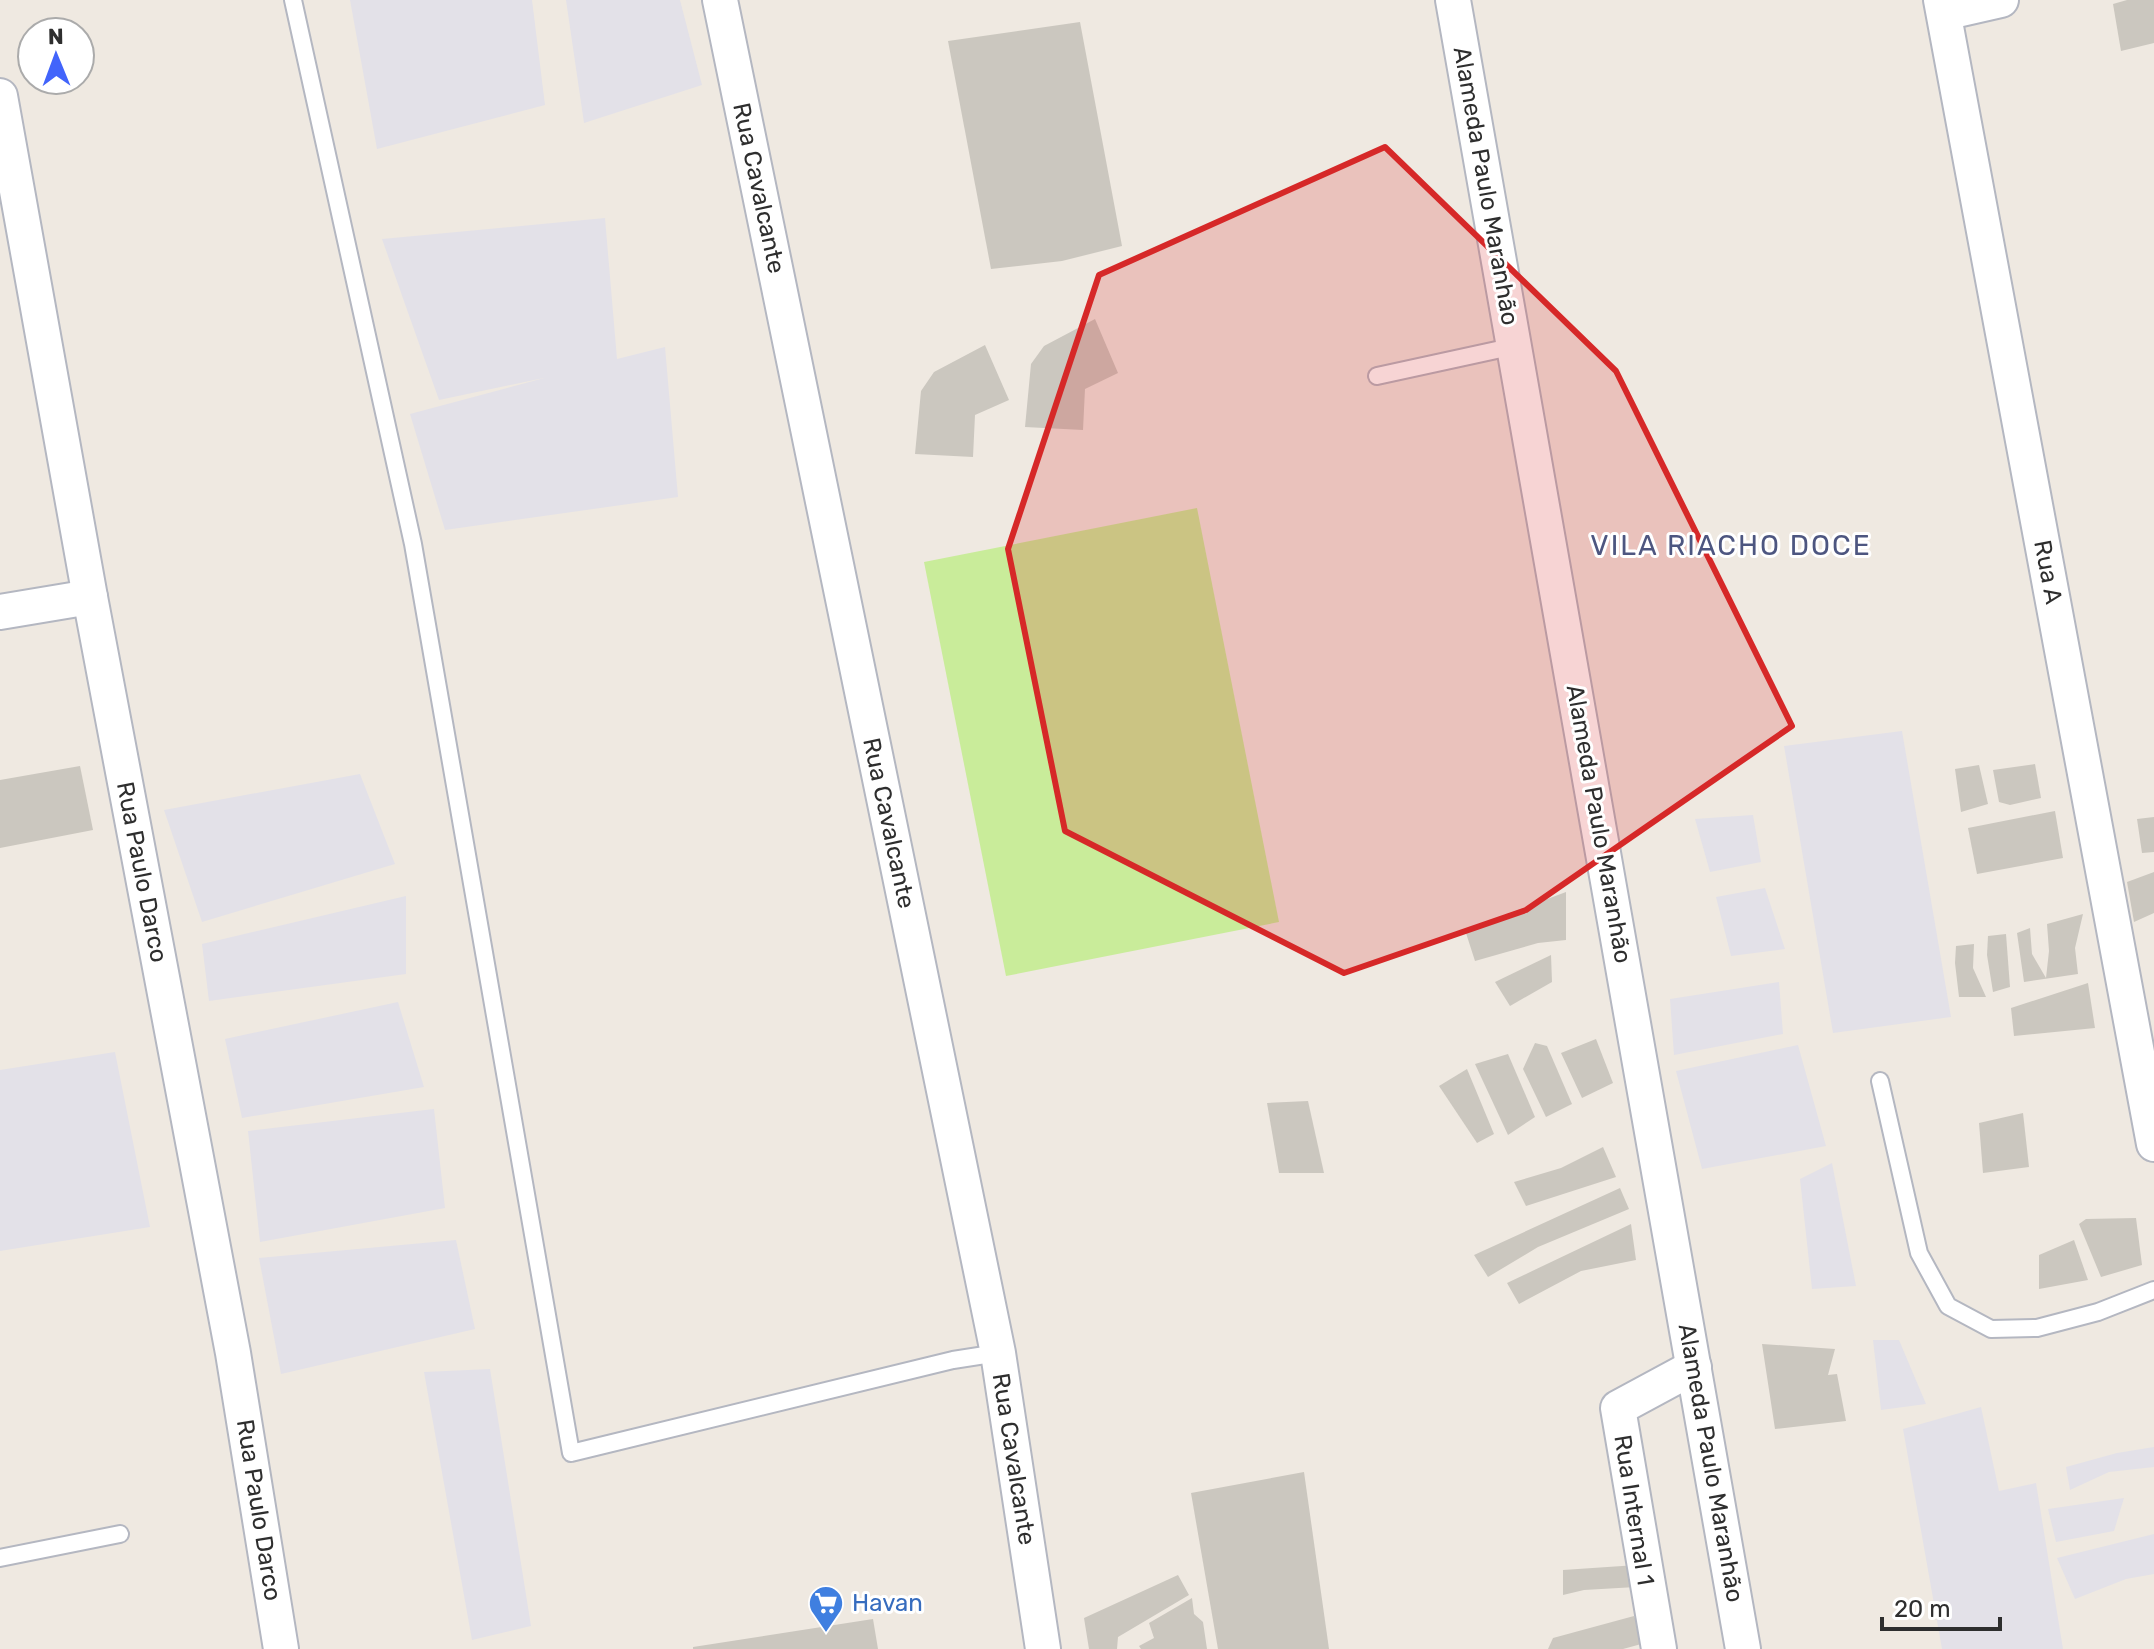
<svg xmlns="http://www.w3.org/2000/svg" width="2154" height="1649" viewBox="0 0 2154 1649" font-family="Rubik,sans-serif">
  <rect width="100%" height="100%" fill="#efe9e1"/>
  <!-- industrial -->
  <g fill="#e3e1e8">
    <polygon points="350,0 532,0 545,105 377,149"/>
    <polygon points="566,0 680,0 702,85 584,123"/>
    <polygon points="605,218 617,359 665,347 678,497 445,530 410,414 544,378 439,400 382,239"/>
    <polygon points="1902,731 1951,1017 1833,1033 1784,746"/>
    <polygon points="360,774 395,864 202,922 164,810"/>
    <polygon points="1753,815 1761,862 1710,872 1695,819"/>
    <polygon points="1765,888 1785,949 1731,956 1716,897"/>
    <polygon points="406,896 406,974 209,1001 202,944"/>
    <polygon points="1779,982 1783,1034 1674,1055 1670,999"/>
    <polygon points="398,1002 424,1087 242,1118 225,1039"/>
    <polygon points="1798,1045 1826,1146 1702,1169 1676,1071"/>
    <polygon points="115,1052 150,1227 0,1251 0,1070"/>
    <polygon points="434,1109 445,1208 260,1242 248,1131"/>
    <polygon points="1832,1163 1856,1286 1812,1289 1800,1179"/>
    <polygon points="456,1240 475,1329 281,1374 259,1258"/>
    <polygon points="1873,1340 1899,1340 1926,1404 1881,1410"/>
    <polygon points="490,1369 531,1626 472,1640 424,1372"/>
    <polygon points="1981,1407 1999,1491 2036,1483 2063,1649 1942,1649 1903,1429"/>
    <polygon points="2154,1447 2154,1467 2109,1472 2070,1490 2066,1467 2117,1453"/>
    <polygon points="2124,1498 2114,1531 2056,1542 2048,1509"/>
    <polygon points="2154,1534 2154,1574 2126,1579 2075,1599 2057,1558"/>
  </g>
  <!-- pitch -->
  <polygon fill="#c9ec9a" points="1197,508 1279,922 1006,976 924,562"/>
  <!-- building -->
  <g fill="#cbc7bf">
    <polygon points="2127,0 2154,0 2154,43 2121,51 2113,4"/>
    <polygon points="1080,22 1122,246 1062,261 991,269 948,41"/>
    <polygon points="1095,319 1118,373 1085,389 1083,430 1025,427 1031,364 1044,346"/>
    <polygon points="985,345 1009,400 975,415 973,457 915,454 921,391 934,372"/>
    <polygon points="2035,764 2041,798 2010,805 1999,802 1993,770"/>
    <polygon points="1979,765 1988,804 1961,812 1955,769"/>
    <polygon points="80,766 93,830 0,848 0,780"/>
    <polygon points="2055,811 2063,858 1977,874 1968,828"/>
    <polygon points="2154,817 2154,852 2142,853 2137,819"/>
    <polygon points="2154,872 2154,913 2134,922 2127,882"/>
    <polygon points="1566,892 1566,940 1538,943 1475,961 1465,930"/>
    <polygon points="2083,914 2075,948 2078,974 2024,982 2017,933 2030,928 2032,954 2046,978 2049,951 2047,924"/>
    <polygon points="2006,934 2010,987 1993,992 1987,955 1988,936"/>
    <polygon points="1974,944 1973,968 1986,997 1959,997 1955,963 1956,946"/>
    <polygon points="1551,955 1552,982 1510,1006 1495,982"/>
    <polygon points="2088,983 2095,1028 2014,1036 2011,1008"/>
    <polygon points="1596,1039 1613,1083 1582,1098 1561,1053"/>
    <polygon points="1535,1043 1547,1046 1572,1104 1546,1117 1523,1069"/>
    <polygon points="1508,1054 1535,1117 1508,1135 1475,1064"/>
    <polygon points="1467,1069 1494,1134 1477,1143 1439,1086"/>
    <polygon points="1308,1101 1324,1173 1279,1173 1267,1103"/>
    <polygon points="2023,1113 2029,1167 1983,1173 1979,1123"/>
    <polygon points="1603,1147 1616,1177 1526,1206 1514,1182 1561,1168"/>
    <polygon points="1620,1188 1629,1209 1538,1247 1488,1277 1474,1255"/>
    <polygon points="2136,1218 2142,1265 2101,1277 2079,1224 2086,1219"/>
    <polygon points="1631,1224 1636,1260 1581,1271 1519,1304 1507,1283"/>
    <polygon points="2074,1240 2088,1280 2039,1289 2039,1255"/>
    <polygon points="1762,1344 1835,1349 1828,1375 1837,1374 1846,1421 1775,1429"/>
    <polygon points="1304,1472 1329,1649 1218,1649 1191,1493"/>
    <polygon points="1637,1565 1636,1587 1584,1590 1563,1595 1563,1570"/>
    <polygon points="1178,1575 1189,1595 1118,1637 1117,1649 1089,1649 1084,1618"/>
    <polygon points="1192,1598 1194,1614 1203,1622 1207,1649 1141,1649 1139,1646 1154,1638 1149,1623"/>
    <polygon points="1634,1616 1645,1643 1623,1649 1548,1649 1553,1638"/>
    <polygon points="873,1619 878,1649 693,1649 693,1647"/>
  </g>
  <g fill="none" stroke-linecap="round" stroke-linejoin="round">
    <!-- service casing -->
    <g stroke="#b4b7c1" stroke-width="20">
      <g id="service">
        <polyline points="293,0 413,544 571,1453 953,1360 998,1353"/>
        <polyline points="1377,376 1515,346"/>
        <polyline points="1880,1081 1919,1253 1948,1306 1991,1329 2037,1328 2098,1312 2154,1290"/>
        <polyline points="0,1558 120,1534"/>
      </g>
    </g>
    <!-- minor casing -->
    <g stroke="#b4b7c1" stroke-width="38">
      <g id="minor">
        <polyline points="720,0 998,1353 1043,1649"/>
        <polyline points="1453,0 1743,1649"/>
        <polyline points="1941,0 2154,1144"/>
        <polyline points="1944,13 2001,0"/>
        <polyline points="0,96 90,597 233,1353 281,1649"/>
        <polyline points="0,612 90,597"/>
        <polyline points="1659,1649 1618,1408 1694,1367"/>
      </g>
    </g>
    <!-- service -->
    <use href="#service" stroke="#fff" stroke-width="16"/>
    <!-- minor -->
    <use href="#minor" stroke="#fff" stroke-width="34"/>
  </g>
  <!-- marked area -->
  <path fill="#d62828" fill-opacity="0.2" stroke="#d62828" stroke-width="6" stroke-linejoin="round" d="M 1385,147 L 1616,371 L 1792,726 L 1526,910 L 1344,973 L 1065,831 L 1008,549 L 1099,275 Z"/>
  <!-- icons -->
  <defs>
    <g id="supermarket-pin" transform="scale(1.8)"><path d="M0 17L-7.5 6A9.5 9.5 0 1 1 7.5 6Z" fill="#3f7fe0" stroke="#fff"/><path d="M-6-5.5h2.5l.6 2H6L4.5 2H-2.5L-4.4-4H-6ZM-1.5 3.2a1.3 1.3 0 1 0 .1 0ZM3 3.2a1.3 1.3 0 1 0 .1 0Z" fill="#fff"/></g>
  </defs>
  <g fill-rule="evenodd">
    <use href="#supermarket-pin" x="826" y="1603"/>
  </g>
  <g text-anchor="middle" stroke-width="6" stroke-linejoin="round" paint-order="stroke">
    <!-- street labels -->
    <g font-size="24" fill="#2e2e2e" stroke="#fff">
      <text transform="translate(1486 186) rotate(80)" y="8">Alameda Paulo Maranhão</text>
      <text transform="translate(759 188) rotate(78)" y="8">Rua Cavalcante</text>
      <text transform="translate(2048 572) rotate(79)" y="8">Rua A</text>
      <text transform="translate(889 823) rotate(78)" y="8">Rua Cavalcante</text>
      <text transform="translate(1599 824) rotate(80)" y="8">Alameda Paulo Maranhão</text>
      <text transform="translate(142 872) rotate(79)" y="8">Rua Paulo Darco</text>
      <text transform="translate(1014 1459) rotate(81)" y="8">Rua Cavalcante</text>
      <text transform="translate(1711 1463) rotate(80)" y="8">Alameda Paulo Maranhão</text>
      <text transform="translate(259 1510) rotate(81)" y="8">Rua Paulo Darco</text>
      <text transform="translate(1634 1510) rotate(81)" y="8">Rua Internal 1</text>
    </g>
    <!-- shop labels -->
    <g font-size="24" fill="#366cbe" stroke="#fff" text-anchor="start">
      <text x="852" y="1611">Havan</text>
    </g>
    <!-- quarter labels -->
    <g font-size="28" letter-spacing="2" fill="#4d5680" stroke="#fff">
      <text x="1731" y="555">VILA RIACHO DOCE</text>
    </g>
  </g>
  <!-- north arrow -->
  <g transform="translate(56 56) rotate(359)"><circle r="38" fill="#ffffff" stroke="#ababab" stroke-width="2"/>
  <path d="M0-6L14 30L0 20L-14 30Z" fill="#4264fb"/>
  <text y="-12" font-size="22" font-weight="bold" text-anchor="middle" fill="#2e2e2e">N</text>
  </g>
  <!-- scale -->
  <path d="M1882 1617v12h118v-12" fill="none" stroke="#2e2e2e" stroke-width="4"/>
  <text x="1894" y="1617" font-size="24" fill="#2e2e2e" stroke="#ffffff" stroke-width="6" paint-order="stroke">20 m</text>
</svg>
